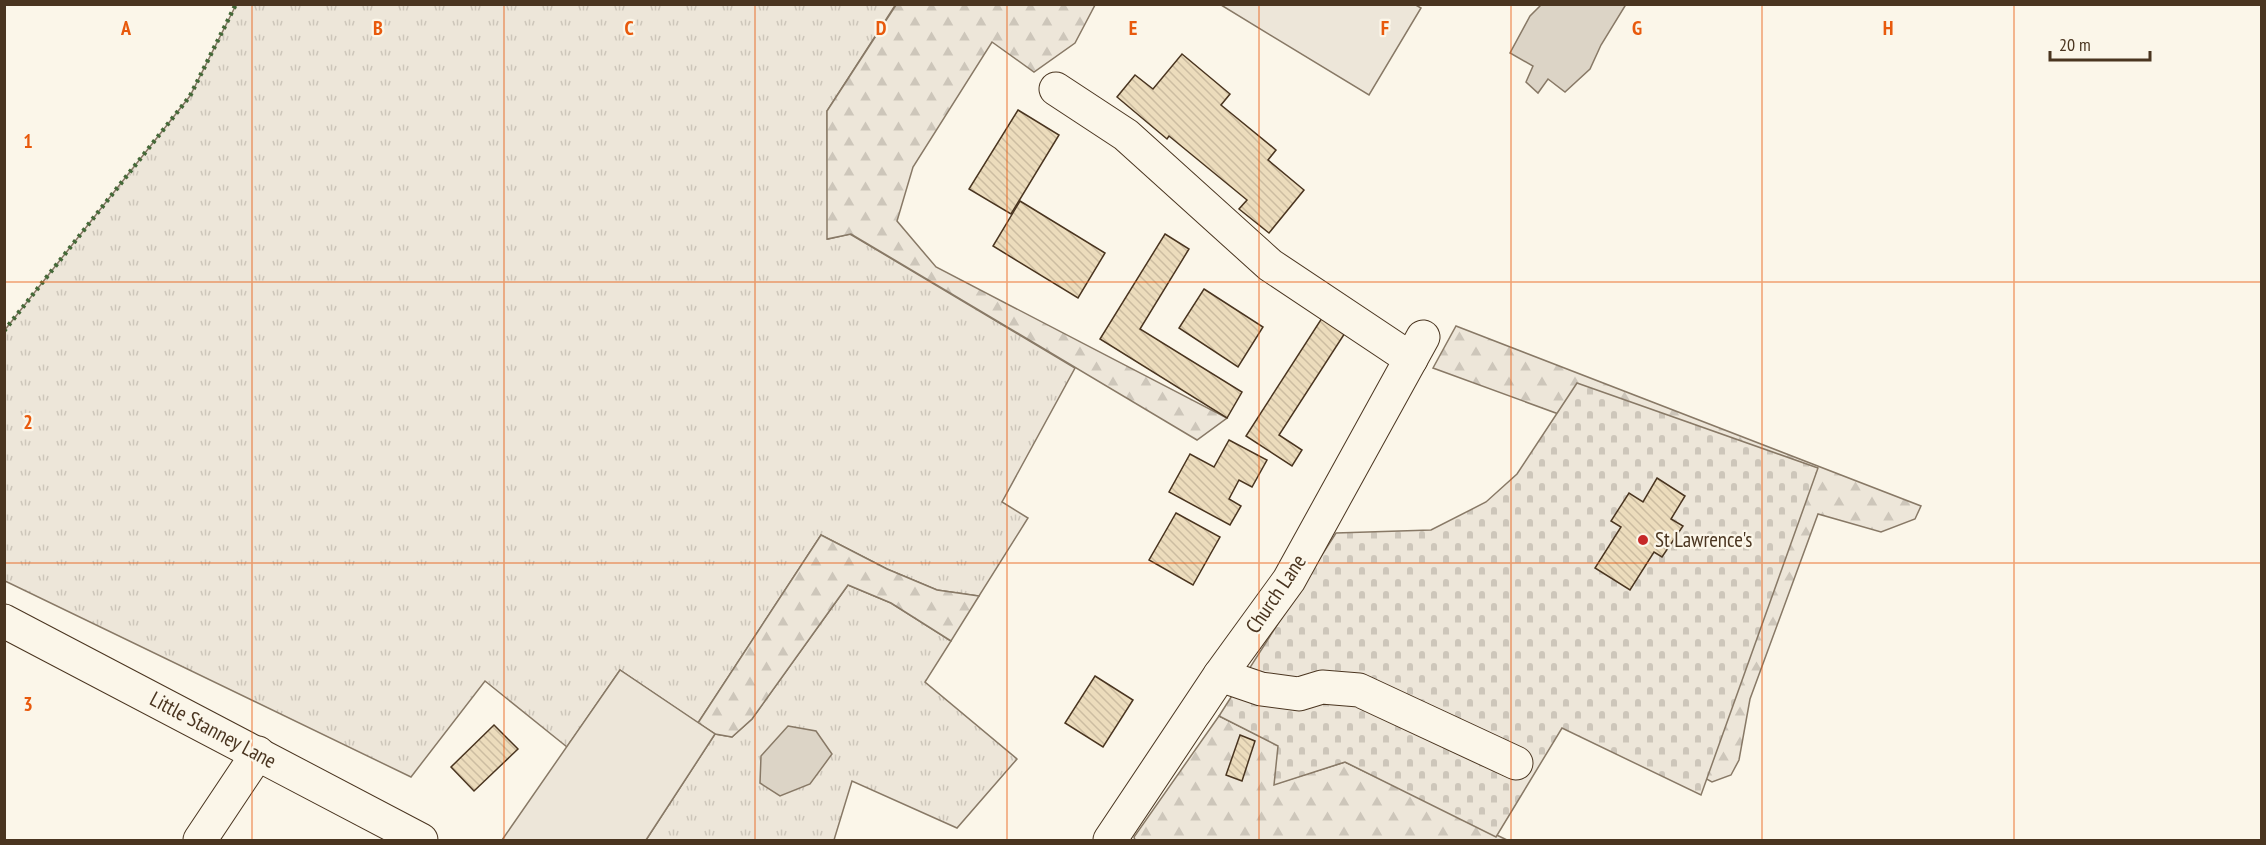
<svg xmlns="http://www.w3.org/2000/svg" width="2266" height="845" viewBox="0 0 2266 845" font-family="'PT Sans Narrow',sans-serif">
  <defs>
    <pattern id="grass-tufts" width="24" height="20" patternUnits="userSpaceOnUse" patternTransform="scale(1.5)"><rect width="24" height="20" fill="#ede6d9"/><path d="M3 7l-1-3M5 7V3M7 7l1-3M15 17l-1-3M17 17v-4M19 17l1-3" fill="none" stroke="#cdc6ba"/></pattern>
    <pattern id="forest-firs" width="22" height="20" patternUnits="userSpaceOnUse" patternTransform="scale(1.5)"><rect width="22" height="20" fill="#ede6d9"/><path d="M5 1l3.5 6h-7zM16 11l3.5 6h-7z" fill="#cdc6ba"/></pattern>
    <pattern id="cemetery-stones" width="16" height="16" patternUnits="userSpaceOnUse" patternTransform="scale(1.5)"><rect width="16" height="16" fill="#ede6d9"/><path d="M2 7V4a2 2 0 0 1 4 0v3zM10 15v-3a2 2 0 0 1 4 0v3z" fill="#cdc6ba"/></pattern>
    <pattern id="building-back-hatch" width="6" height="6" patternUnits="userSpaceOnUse" patternTransform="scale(1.5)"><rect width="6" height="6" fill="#ecdcbc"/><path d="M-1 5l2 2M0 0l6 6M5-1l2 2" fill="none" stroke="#ccbda1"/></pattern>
  </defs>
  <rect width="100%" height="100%" fill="#fbf6e9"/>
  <!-- grass -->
  <g fill="url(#grass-tufts)" stroke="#887966" stroke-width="1.5">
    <polygon points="896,4 827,111 828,239 850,234 1075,368 1002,502 1028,518 979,596 937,590 887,569 821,535 698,723 620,670 567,747 485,681 411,777 5,581 4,331 190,96 236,5"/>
    <polygon points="848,585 891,603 951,641 925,682 1017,759 957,828 852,781 834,840 646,840 715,734 732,737 752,719"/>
  </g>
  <!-- forest -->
  <g fill="url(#forest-firs)" stroke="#887966" stroke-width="1.5">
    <polygon points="896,5 1095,5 1075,43 1034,72 992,42 913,167 897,221 936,267 1227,418 1197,440 851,234 827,239 827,111"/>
    <polygon points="1456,326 1921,506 1915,519 1881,532 1818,514 1750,699 1739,760 1731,775 1712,782 1688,769 1777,494 1433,368"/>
    <polygon points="821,535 887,569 937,590 979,596 951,641 891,603 848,585 752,719 732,737 715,734 698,723"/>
    <polygon points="1219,716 1279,746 1275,784 1345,762 1507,840 1135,840 1134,837"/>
  </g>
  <!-- cemetery -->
  <polygon fill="url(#cemetery-stones)" stroke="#887966" stroke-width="1.5" points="1577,383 1818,468 1701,795 1562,728 1496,837 1345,762 1274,785 1278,746 1219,716 1336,533 1431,530 1486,502 1517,474"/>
  <!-- pitch -->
  <g fill="#ede6d9" stroke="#887966" stroke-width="1.5">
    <polygon points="1414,4 1421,8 1369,95 1221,5"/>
    <polygon points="620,670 715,734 646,840 502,840"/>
  </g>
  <!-- water -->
  <g fill="#dcd4c6" stroke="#887966" stroke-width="1.5">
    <polygon points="1622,4 1625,6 1601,45 1590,69 1565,92 1548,79 1538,93 1526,82 1533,66 1510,53 1530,16 1541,5"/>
    <polygon points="788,726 816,731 832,754 810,784 780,796 760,783 761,756"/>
  </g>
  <!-- building -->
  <g fill="url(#building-back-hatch)" stroke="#4a3520" stroke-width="1.5">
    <polygon points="1182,54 1230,94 1221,105 1276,150 1268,160 1304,190 1269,233 1239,209 1247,200 1169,136 1167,139 1117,97 1135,75 1153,89"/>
    <polygon points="1018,110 1059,135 1011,214 969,189"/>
    <polygon points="1020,201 1105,253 1078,298 993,246"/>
    <polygon points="1165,234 1189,249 1140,329 1242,392 1227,418 1100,339"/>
    <polygon points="1204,289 1263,327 1238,367 1179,328"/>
    <polygon points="1322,318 1345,333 1279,435 1302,450 1292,466 1246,436"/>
    <polygon points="1229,440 1267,460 1252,487 1239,480 1229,499 1241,506 1230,525 1169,492 1190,454 1214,467"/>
    <polygon points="1657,478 1685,496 1671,519 1683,526 1662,557 1654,552 1630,590 1595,568 1621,527 1611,521 1629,493 1643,502"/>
    <polygon points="1176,513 1220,537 1193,585 1149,560"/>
    <polygon points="1095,676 1133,700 1103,747 1065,723"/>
    <polygon points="494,725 518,749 474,791 451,767"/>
    <polygon points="1240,735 1255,741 1242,781 1226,775"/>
  </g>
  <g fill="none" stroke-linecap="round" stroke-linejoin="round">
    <!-- minor casing -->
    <g stroke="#4a3520" stroke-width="35">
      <g id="minor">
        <polyline points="1056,89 1126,135 1270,265 1411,359"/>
        <polyline points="4,621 421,840"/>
        <polyline points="1220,675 1261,689 1299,694 1322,687 1359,690 1516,763"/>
        <polyline points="200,840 258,753"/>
        <polyline points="1110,840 1220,675 1289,580 1423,337"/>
      </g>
    </g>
    <!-- minor -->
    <use href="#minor" stroke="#fbf6e9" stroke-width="33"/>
    <!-- hedge -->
    <polyline stroke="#436837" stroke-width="4.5" stroke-dasharray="3 4.5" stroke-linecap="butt" points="4,331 190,96 236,4"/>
  </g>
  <!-- grid -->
  <path fill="none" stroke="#e8590c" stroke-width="1.5" stroke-opacity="0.55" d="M 252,4 L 252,840M 504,4 L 504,840M 755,4 L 755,840M 1007,4 L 1007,840M 1259,4 L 1259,840M 1511,4 L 1511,840M 1762,4 L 1762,840M 2014,4 L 2014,840M 4,282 L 2262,282M 4,563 L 2262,563"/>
  <!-- markers -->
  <circle fill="#c62828" stroke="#fbf6e9" stroke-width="2" cx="1643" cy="540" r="6"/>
  <g text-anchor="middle" stroke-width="4.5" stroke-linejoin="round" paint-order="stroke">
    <!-- poi labels -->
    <g font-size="21" fill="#4a3520" stroke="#fbf6e9" text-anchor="start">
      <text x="1655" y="547">St Lawrence's</text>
    </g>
    <!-- street labels -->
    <g font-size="21" fill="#4a3520" stroke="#fbf6e9">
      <text transform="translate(1276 594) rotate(-56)" y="7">Church Lane</text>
      <text transform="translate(213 730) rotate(28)" y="7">Little Stanney Lane</text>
    </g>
  </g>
  <g font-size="20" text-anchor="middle" font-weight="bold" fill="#e8590c" stroke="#fbf6e9" stroke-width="4.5" stroke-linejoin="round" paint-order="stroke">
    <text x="126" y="35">A</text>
    <text x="378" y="35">B</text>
    <text x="629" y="35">C</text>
    <text x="881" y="35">D</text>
    <text x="1133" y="35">E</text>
    <text x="1385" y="35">F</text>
    <text x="1637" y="35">G</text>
    <text x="1888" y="35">H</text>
    <text x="28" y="148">1</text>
    <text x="28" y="429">2</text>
    <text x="28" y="711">3</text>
  </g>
  <!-- border -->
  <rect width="2266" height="845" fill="none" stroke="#4a3520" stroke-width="12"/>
  <!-- scale -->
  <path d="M2050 51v9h100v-9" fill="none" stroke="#4a3520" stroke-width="3"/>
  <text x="2059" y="51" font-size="18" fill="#4a3520" stroke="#fbf6e9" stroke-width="4.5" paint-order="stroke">20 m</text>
</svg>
